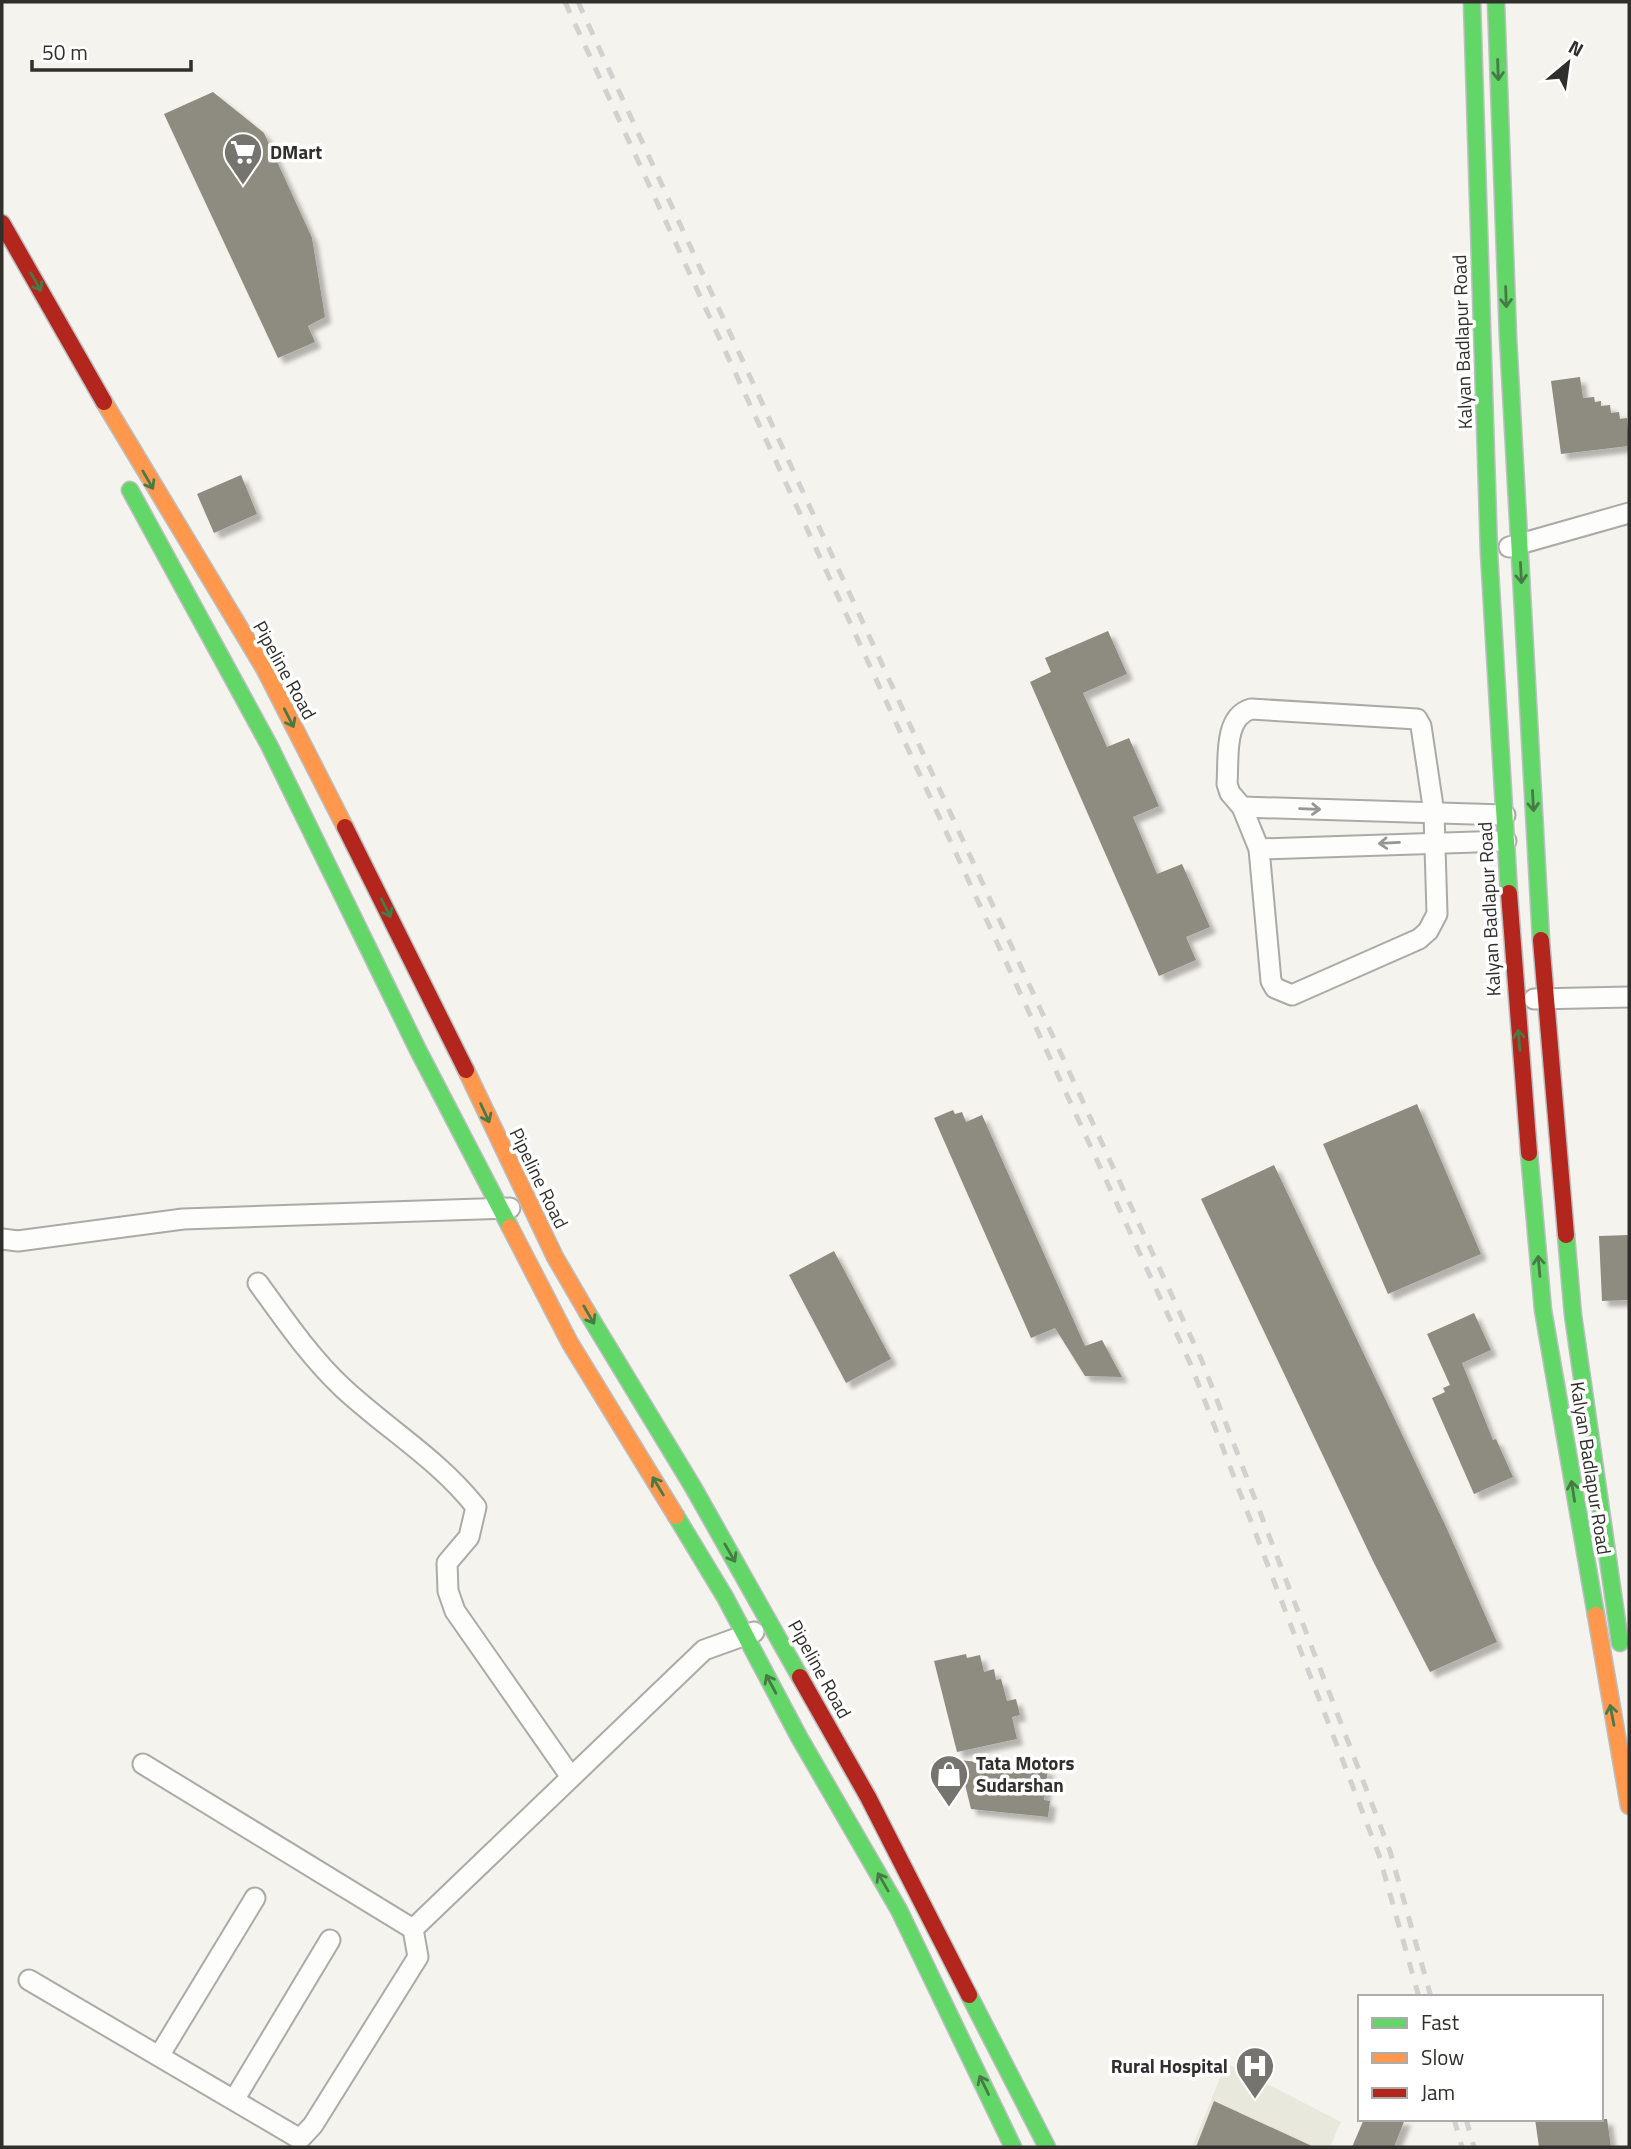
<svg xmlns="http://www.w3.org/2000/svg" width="1631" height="2149" viewBox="0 0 1631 2149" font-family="'Titillium Web',sans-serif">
  <defs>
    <filter id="shadow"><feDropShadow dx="6" dy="6" stdDeviation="2" flood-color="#0004"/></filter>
  </defs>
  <rect width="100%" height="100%" fill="#f4f3ed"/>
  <!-- built -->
  <polygon fill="#e9e8dc" points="1226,2063 1341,2122 1330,2147 1192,2147"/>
  <!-- building -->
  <g fill="#8e8c80" filter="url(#shadow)">
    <polygon points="213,92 264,133 312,238 325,317 308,326 315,342 278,358 164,114"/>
    <polygon points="1580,377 1583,398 1594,397 1595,402 1601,401 1601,406 1610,405 1611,413 1619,412 1620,419 1627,418 1629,446 1561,454 1551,381"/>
    <polygon points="241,475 257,514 214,533 197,494"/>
    <polygon points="1108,631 1127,674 1083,693 1107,747 1129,738 1159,806 1133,817 1157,874 1182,864 1210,927 1186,937 1196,960 1159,976 1030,682 1051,672 1045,658"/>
    <polygon points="1417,1104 1481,1254 1388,1294 1323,1144"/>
    <polygon points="953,1110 955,1114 962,1112 966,1122 982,1115 1085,1346 1102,1340 1122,1377 1085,1376 1055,1328 1031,1338 934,1118"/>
    <polygon points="1274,1165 1447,1529 1497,1642 1430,1672 1374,1563 1201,1199"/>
    <polygon points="1629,1235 1629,1300 1602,1301 1599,1236"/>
    <polygon points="834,1251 891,1359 846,1383 789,1275"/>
    <polygon points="1474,1313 1491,1350 1462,1363 1493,1440 1496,1439 1513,1477 1474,1494 1432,1398 1445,1392 1443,1388 1450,1385 1427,1334"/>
    <polygon points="966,1654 967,1658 980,1655 984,1672 994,1669 996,1680 1001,1679 1007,1701 1016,1699 1020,1715 1012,1717 1017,1739 957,1752 934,1661"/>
    <polygon points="959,1760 1048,1769 1044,1800 1050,1801 1048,1817 971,1809"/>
    <polygon points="1214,2101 1314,2147 1196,2147"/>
    <polygon points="1364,2119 1405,2119 1394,2147 1352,2147"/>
    <polygon points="1535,2119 1607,2119 1611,2147 1539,2147"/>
  </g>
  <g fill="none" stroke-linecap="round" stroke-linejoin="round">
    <!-- street casing -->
    <g stroke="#aaaaa6" stroke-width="23">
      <g id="street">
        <polyline points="1509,547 1629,513"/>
        <path d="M 1251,709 L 1417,719 L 1421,726 L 1434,813 L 1437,914 L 1428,931 L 1419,939 L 1292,995 L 1275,988 L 1271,981 L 1259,849 L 1242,807 L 1230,793 L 1227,784 C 1229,760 1223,717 1251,709 Z"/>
        <polyline points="1242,807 1505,815"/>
        <polyline points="1259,849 1506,841"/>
        <polyline points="1534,999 1629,997"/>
        <polyline points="2,1239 18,1241 183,1219 510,1208"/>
        <path d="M 258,1283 C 284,1319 310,1357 343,1388 C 387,1429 438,1459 476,1507 L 469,1537 L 447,1563 L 448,1591 L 455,1611 L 571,1777"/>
        <polyline points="143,1764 413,1929"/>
        <polyline points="29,1980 300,2139 313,2125 418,1957 413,1929 704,1650 754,1632"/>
        <polyline points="159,2056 255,1898"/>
        <polyline points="234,2100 330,1940"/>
      </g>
    </g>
    <!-- fast casing -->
    <g stroke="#bbbfc1" stroke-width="19">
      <g id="fast">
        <polyline points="1472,2 1489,553 1509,893"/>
        <polyline points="1496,2 1508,337 1541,940"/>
        <polyline points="130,490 269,745 418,1050 510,1227"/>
        <polyline points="1529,1153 1543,1310 1596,1615"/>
        <polyline points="1566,1235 1573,1315 1620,1643"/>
        <polyline points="587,1312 693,1487 800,1677"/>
        <polyline points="676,1516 725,1597 799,1737 899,1910 1013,2147"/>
        <polyline points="969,1995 1047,2147"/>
      </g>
    </g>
    <!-- slow casing -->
    <g stroke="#bbbfc1" stroke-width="19">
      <g id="slow">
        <polyline points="104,402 264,668 345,827"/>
        <polyline points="466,1070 555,1257 587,1312"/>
        <polyline points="510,1227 570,1343 676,1516"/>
        <polyline points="1596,1615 1629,1806"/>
      </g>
    </g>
    <!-- jam casing -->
    <g stroke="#bbbfc1" stroke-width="19">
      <g id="jam">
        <polyline points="2,223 104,402"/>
        <polyline points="345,827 466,1070"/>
        <polyline points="1509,893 1529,1153"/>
        <polyline points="1541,940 1566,1235"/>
        <polyline points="800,1677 868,1797 969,1995"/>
      </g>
    </g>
    <!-- street -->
    <use href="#street" stroke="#fdfdfc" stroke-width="19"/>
    <!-- fast -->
    <use href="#fast" stroke="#63d668" stroke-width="16"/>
    <!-- slow -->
    <use href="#slow" stroke="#ff974d" stroke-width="16"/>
    <!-- jam -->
    <use href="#jam" stroke="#b3261e" stroke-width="16"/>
    <!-- rail -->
    <g stroke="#d1d1cf" stroke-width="5" stroke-dasharray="12 12" stroke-linecap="butt">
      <polyline points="565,2 1191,1365 1379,1855 1419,1997"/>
      <polyline points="578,2 1202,1361 1390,1851 1431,1997"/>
      <polyline points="1454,2119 1462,2147"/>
      <polyline points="1466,2119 1474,2147"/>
    </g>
  </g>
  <!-- one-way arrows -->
  <defs><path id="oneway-shaft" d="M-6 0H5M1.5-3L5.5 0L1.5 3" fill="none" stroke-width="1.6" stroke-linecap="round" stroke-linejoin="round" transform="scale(1.75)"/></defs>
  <g stroke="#477a46">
    <use href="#oneway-shaft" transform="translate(1498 70) rotate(88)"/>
    <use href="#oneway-shaft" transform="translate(36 282) rotate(60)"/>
    <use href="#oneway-shaft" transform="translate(1506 297) rotate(88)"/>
    <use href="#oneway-shaft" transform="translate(148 480) rotate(60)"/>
    <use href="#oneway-shaft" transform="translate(1521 573) rotate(87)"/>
    <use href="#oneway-shaft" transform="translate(289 718) rotate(63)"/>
    <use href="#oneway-shaft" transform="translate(1533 801) rotate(87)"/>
    <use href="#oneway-shaft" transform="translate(386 908) rotate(63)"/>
    <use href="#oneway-shaft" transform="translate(1519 1040) rotate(-95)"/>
    <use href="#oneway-shaft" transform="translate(485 1113) rotate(65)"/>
    <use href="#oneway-shaft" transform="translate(1539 1266) rotate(-95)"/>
    <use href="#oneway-shaft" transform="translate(589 1315) rotate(60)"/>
    <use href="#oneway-shaft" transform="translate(658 1486) rotate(-121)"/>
    <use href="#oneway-shaft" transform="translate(1573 1491) rotate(-99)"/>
    <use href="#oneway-shaft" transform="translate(730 1553) rotate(60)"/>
    <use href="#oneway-shaft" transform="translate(771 1684) rotate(-118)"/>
    <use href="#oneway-shaft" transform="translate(1612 1715) rotate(-101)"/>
    <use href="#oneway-shaft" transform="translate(883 1882) rotate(-120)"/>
    <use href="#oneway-shaft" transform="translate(984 2085) rotate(-116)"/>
  </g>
  <g stroke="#969694">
    <use href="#oneway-shaft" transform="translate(1310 809) rotate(2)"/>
    <use href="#oneway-shaft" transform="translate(1389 843) rotate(177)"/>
  </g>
  <!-- icons -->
  <defs>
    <g id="supermarket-pin" transform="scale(2.0125)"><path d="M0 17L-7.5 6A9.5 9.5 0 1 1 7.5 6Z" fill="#75746f" stroke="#fff"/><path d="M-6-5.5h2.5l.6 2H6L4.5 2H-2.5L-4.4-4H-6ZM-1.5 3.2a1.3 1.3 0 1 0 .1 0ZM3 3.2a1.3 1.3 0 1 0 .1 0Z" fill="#fff"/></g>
    <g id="shop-pin" transform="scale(2.0125)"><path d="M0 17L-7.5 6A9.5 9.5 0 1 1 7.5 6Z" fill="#75746f" stroke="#fff"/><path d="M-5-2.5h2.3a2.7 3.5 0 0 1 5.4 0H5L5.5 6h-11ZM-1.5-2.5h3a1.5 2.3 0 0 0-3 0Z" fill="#fff"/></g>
    <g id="hospital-pin" transform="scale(2.0125)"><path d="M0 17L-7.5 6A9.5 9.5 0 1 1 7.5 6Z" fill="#75746f" stroke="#fff"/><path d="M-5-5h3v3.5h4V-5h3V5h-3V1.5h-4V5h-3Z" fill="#fff"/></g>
  </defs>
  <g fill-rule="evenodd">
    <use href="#supermarket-pin" x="243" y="152"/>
    <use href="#shop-pin" x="949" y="1774"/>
    <use href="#hospital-pin" x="1255" y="2066"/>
  </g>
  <g text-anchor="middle" stroke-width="7" stroke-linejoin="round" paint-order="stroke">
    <!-- poi labels -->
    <g font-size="19" font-weight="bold" fill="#302f2b" stroke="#fff" text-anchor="start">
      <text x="270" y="159">DMart</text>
      <text x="976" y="1770">Tata Motors<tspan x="976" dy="22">Sudarshan</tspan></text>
      <text x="1228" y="2073" text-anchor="end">Rural Hospital</text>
    </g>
    <!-- street labels -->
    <g font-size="19" fill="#302f2b" stroke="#fff">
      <text transform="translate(1462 342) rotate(-92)" y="7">Kalyan Badlapur Road</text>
      <text transform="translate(285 670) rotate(61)" y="7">Pipeline Road</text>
      <text transform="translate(1489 909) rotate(-93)" y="7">Kalyan Badlapur Road</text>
      <text transform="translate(539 1178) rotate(64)" y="7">Pipeline Road</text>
      <text transform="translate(1591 1468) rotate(81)" y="7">Kalyan Badlapur Road</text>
      <text transform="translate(820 1669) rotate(61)" y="7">Pipeline Road</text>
    </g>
  </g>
  <!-- border -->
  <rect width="1631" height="2149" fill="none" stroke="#302f2b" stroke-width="7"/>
  <!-- legend -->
  <rect x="1358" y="1995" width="245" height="126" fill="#ffffff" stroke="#acacaa" stroke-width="2"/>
  <rect x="1372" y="2018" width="35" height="10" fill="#63d668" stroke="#acacaa" stroke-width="2"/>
  <text x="1421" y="2030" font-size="21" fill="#302f2b">Fast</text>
  <rect x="1372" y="2053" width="35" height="10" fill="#ff974d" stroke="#acacaa" stroke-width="2"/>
  <text x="1421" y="2065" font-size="21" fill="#302f2b">Slow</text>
  <rect x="1372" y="2088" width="35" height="10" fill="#b3261e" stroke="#acacaa" stroke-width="2"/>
  <text x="1421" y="2100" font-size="21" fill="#302f2b">Jam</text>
  <!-- north arrow -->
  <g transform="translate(1568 63) rotate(29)" stroke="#ffffff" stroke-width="5" paint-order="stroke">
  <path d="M0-5L12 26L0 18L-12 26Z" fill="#302f2b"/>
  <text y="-10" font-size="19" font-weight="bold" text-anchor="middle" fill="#302f2b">N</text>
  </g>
  <!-- scale -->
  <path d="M32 60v10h159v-10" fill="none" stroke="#302f2b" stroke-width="3.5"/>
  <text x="42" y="60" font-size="21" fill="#302f2b" stroke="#ffffff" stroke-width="5" paint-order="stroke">50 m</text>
</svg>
